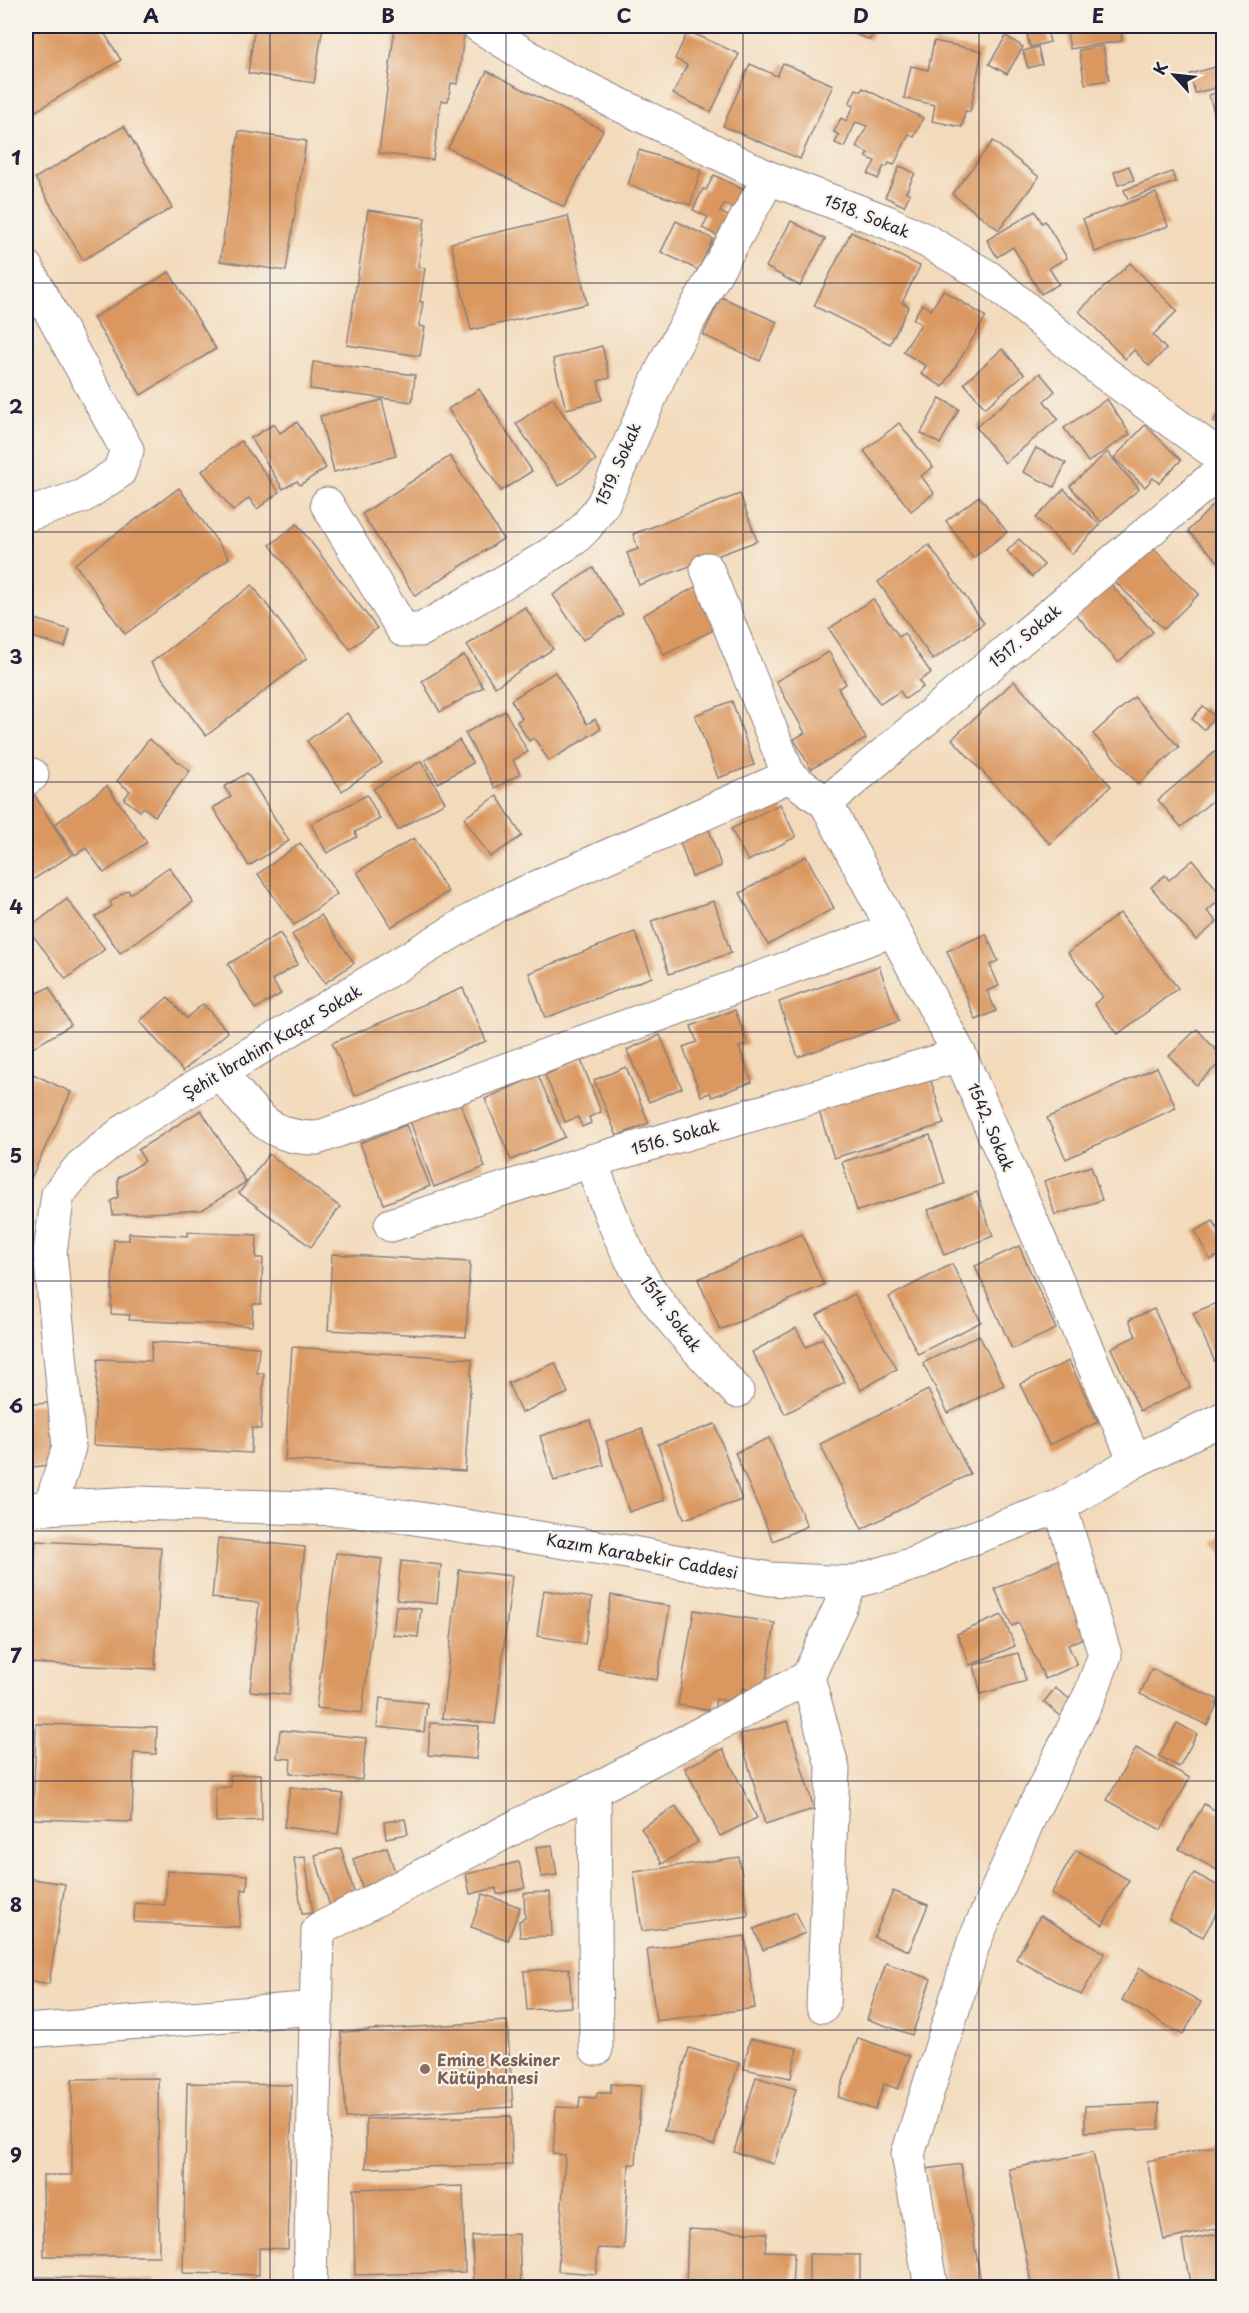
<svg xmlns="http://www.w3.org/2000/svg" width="1249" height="2313" viewBox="0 0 1249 2313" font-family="'Playpen Sans',sans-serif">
  <rect width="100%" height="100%" fill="#f7f3e8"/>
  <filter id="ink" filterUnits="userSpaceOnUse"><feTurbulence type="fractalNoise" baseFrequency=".0167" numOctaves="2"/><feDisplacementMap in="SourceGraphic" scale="12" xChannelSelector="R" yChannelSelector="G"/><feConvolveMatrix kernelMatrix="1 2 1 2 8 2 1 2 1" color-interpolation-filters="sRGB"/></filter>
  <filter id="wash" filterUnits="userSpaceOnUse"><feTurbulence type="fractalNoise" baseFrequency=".008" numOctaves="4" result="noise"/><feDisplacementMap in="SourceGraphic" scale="24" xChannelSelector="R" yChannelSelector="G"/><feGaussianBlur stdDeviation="1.35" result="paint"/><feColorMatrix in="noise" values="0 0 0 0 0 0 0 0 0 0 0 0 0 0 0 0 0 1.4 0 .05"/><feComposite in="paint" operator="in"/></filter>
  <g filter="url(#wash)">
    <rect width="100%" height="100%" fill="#f3dabb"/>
    <g id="blocks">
      <!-- building -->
      <g fill="#da975f">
        <polygon points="43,26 100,26 121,60 26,117 26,36"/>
        <polygon points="255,26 323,26 314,83 248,73"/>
        <polygon points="395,26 465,26 458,84 451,83 448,101 441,101 433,160 379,153"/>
        <polygon points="836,26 876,26 870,40"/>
        <polygon points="1025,26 1046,26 1050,42 1030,47"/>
        <polygon points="1066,26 1120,26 1122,41 1070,49"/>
        <polygon points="688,31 739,54 711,112 673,94 687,65 675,59"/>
        <polygon points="1006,36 1023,47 1007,74 989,64"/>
        <polygon points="934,41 982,51 970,112 965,111 962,127 932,121 935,105 904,98 911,66 928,70"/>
        <polygon points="1103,46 1109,80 1085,84 1079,50"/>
        <polygon points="1038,47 1042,64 1028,68 1023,51"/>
        <polygon points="783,63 833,85 800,159 723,126 750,64 777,76"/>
        <polygon points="1219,66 1224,86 1195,93 1190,74"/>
        <polygon points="487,71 603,130 564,207 448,148"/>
        <polygon points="863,88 923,118 914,137 909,134 894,165 889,163 887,167 884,166 878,179 868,174 875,161 866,157 868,153 856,147 867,126 856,122 844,147 835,143 839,135 834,132 841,118 846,121 854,106 849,104 856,89 861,91"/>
        <polygon points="1224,91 1224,117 1216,119 1209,95"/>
        <polygon points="124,126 172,208 83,260 35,178"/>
        <polygon points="239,131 306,141 286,271 220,261"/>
        <polygon points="993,141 1039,177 999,230 952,194"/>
        <polygon points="639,150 701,170 690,205 628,185"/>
        <polygon points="900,166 915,173 906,192 910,194 904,206 885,197"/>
        <polygon points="1129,166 1134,180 1118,185 1114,172"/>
        <polygon points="1172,172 1176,182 1128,199 1124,190"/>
        <polygon points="714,175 746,191 737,210 724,204 720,212 738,221 728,241 702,228 708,217 693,210 703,189 706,190"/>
        <polygon points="1156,193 1168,226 1095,252 1083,219"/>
        <polygon points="368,210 425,218 418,267 425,268 420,302 423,302 419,326 425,327 420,356 347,345"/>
        <polygon points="1035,211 1042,223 1045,221 1067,258 1049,268 1059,284 1041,294 1013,247 997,257 987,240"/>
        <polygon points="568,216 587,304 471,330 451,243"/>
        <polygon points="676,221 713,239 698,270 661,252"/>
        <polygon points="791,221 825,239 800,286 766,267"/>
        <polygon points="851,232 920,266 902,303 909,306 890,344 814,306"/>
        <polygon points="1130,263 1177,311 1153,335 1166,349 1149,366 1134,350 1125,359 1079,311"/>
        <polygon points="169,272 216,349 141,395 93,318"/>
        <polygon points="943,290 986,317 943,387 921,374 926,366 903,352 921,324 913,319 922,304 931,310"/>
        <polygon points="721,297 777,322 760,361 703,335"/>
        <polygon points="602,346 610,378 598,381 602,400 566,409 553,359"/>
        <polygon points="1002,349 1024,374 985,408 964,383"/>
        <polygon points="313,362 415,375 412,402 310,389"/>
        <polygon points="1040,373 1055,391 1044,401 1058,419 1005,463 976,427"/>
        <polygon points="479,389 532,471 501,491 448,409"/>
        <polygon points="552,398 596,460 559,486 516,424"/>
        <polygon points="940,398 959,409 940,444 921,433"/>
        <polygon points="1107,399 1130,434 1088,462 1064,428"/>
        <polygon points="382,400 396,456 334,472 320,416"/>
        <polygon points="1220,412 1224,415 1224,429 1213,421"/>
        <polygon points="297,422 326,468 300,485 297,481 283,489 251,438 274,424 280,433"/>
        <polygon points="899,423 933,467 921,476 934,493 911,511 864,451"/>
        <polygon points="1145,425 1181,460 1159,483 1153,478 1145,487 1114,458"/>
        <polygon points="241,441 279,492 257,509 249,498 233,511 202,471"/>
        <polygon points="1036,448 1066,463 1054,487 1023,472"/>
        <polygon points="1107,452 1139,489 1101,522 1070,486"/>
        <polygon points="450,456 503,539 415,596 362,514"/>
        <polygon points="179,488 229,558 125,634 75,564"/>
        <polygon points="1064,489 1100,525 1072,554 1036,518"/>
        <polygon points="740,494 757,541 639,585 627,553 638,549 633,534"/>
        <polygon points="979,496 1007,532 973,558 946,521"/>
        <polygon points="1216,502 1224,509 1224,560 1220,563 1188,531"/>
        <polygon points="297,524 377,628 350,649 270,545"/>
        <polygon points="1019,539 1044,565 1032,577 1007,551"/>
        <polygon points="929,545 984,623 933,660 878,582"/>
        <polygon points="1150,545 1199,594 1164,629 1114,581"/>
        <polygon points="593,568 623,614 583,640 553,595"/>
        <polygon points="1108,581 1153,632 1118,662 1074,612"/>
        <polygon points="701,584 723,625 664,655 643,615"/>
        <polygon points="252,585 307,658 206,736 151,663"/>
        <polygon points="873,599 899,637 904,633 931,673 919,681 923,687 905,699 900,691 880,704 829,629"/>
        <polygon points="525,607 553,649 495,687 467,645"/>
        <polygon points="26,616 70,630 65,647 26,635"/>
        <polygon points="829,652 846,684 838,688 866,739 811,769 794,739 805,733 776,681"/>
        <polygon points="464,655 483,687 440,712 422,681"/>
        <polygon points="555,672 587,724 595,719 601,729 549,761 534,738 529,741 517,722 522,718 511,700"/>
        <polygon points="1014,681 1111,786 1050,844 952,739"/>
        <polygon points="1134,697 1179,747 1138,784 1093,734"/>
        <polygon points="732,701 754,765 718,778 695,715"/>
        <polygon points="1203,706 1215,716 1204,730 1192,719"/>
        <polygon points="505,711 528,752 513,760 520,774 495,788 465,733"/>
        <polygon points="347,713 382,763 342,791 307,741"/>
        <polygon points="149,739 190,771 155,816 143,807 140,811 124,799 130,791 117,781"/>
        <polygon points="459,740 473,763 438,783 425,760"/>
        <polygon points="1224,744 1224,791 1181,827 1158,800"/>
        <polygon points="421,761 445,802 398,830 373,789"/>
        <polygon points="247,773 289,841 249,866 213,808 231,797 224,787"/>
        <polygon points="107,786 147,842 104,873 86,848 75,855 54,825"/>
        <polygon points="30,788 72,855 26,884 26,791"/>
        <polygon points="367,795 380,819 355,832 357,837 327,853 311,824"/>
        <polygon points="497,796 522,836 490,857 464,818"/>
        <polygon points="780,804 796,837 748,861 731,829"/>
        <polygon points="706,820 721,866 692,877 676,830"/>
        <polygon points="414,838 448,892 391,927 357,872"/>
        <polygon points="300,843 337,894 294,925 258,874"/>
        <polygon points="806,856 834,908 768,945 740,893"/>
        <polygon points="1193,860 1223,897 1207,911 1217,922 1196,940 1151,887 1165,875 1169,880"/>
        <polygon points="169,867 193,902 120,953 95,917 112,906 110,902 128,890 130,894"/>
        <polygon points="67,899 105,949 66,979 28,929"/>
        <polygon points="714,901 731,953 669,974 651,921"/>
        <polygon points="1120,913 1178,988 1118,1034 1094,1004 1103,997 1068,953"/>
        <polygon points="321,915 354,963 325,983 292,935"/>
        <polygon points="635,932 652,977 545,1018 529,973"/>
        <polygon points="280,933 298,964 272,980 281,994 255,1009 228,964"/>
        <polygon points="986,934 998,961 990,965 999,986 987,991 996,1011 976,1020 947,951"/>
        <polygon points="879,966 899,1021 798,1057 779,1002"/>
        <polygon points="49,987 71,1025 26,1052 26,994 31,990 34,995"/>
        <polygon points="463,988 486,1041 355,1096 332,1043"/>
        <polygon points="168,997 186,1018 203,1004 228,1032 183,1071 140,1021"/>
        <polygon points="735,1010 748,1044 739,1047 752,1082 712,1097 710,1093 701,1096 683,1047 697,1042 691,1026"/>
        <polygon points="1197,1029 1224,1059 1196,1085 1169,1056"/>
        <polygon points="660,1035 682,1088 649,1102 627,1050"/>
        <polygon points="581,1060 601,1112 589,1117 591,1123 582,1127 578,1117 565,1122 545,1075"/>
        <polygon points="626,1067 649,1123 617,1136 594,1080"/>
        <polygon points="1157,1067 1176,1108 1066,1159 1047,1118"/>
        <polygon points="928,1071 944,1124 834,1158 817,1105"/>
        <polygon points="33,1074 71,1092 26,1189 26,1087"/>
        <polygon points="538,1075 565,1137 511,1160 485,1099"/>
        <polygon points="460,1102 485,1167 434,1187 410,1121"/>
        <polygon points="201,1110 246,1182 202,1210 113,1215 111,1201 118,1197 118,1178 145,1161 138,1150"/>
        <polygon points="406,1125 430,1186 384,1204 360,1143"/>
        <polygon points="930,1135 945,1184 857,1211 842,1162"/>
        <polygon points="269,1154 340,1207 311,1247 239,1193"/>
        <polygon points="1091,1166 1102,1200 1055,1215 1044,1181"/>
        <polygon points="977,1192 993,1236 944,1255 928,1210"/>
        <polygon points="1213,1221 1224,1241 1224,1253 1210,1260 1195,1231"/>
        <polygon points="188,1232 257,1235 256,1258 263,1258 261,1304 253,1304 252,1326 129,1320 130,1315 111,1314 114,1240 129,1240 129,1233 188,1236"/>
        <polygon points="802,1234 824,1285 720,1330 698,1279"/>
        <polygon points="1019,1246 1056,1329 1012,1349 975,1266"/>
        <polygon points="332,1254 470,1262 466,1337 328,1330"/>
        <polygon points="952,1264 981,1322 918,1354 889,1297"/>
        <polygon points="854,1294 897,1369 861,1390 817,1315"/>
        <polygon points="1224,1300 1224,1369 1219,1371 1193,1313"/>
        <polygon points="1154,1309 1190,1387 1140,1411 1111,1348 1136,1336 1129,1320"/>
        <polygon points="796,1328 806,1347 822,1338 845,1382 785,1414 752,1352"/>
        <polygon points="979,1335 1004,1385 948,1413 923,1363"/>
        <polygon points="152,1342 259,1347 257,1373 264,1373 261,1429 252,1428 251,1453 93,1445 98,1359 151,1361"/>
        <polygon points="292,1347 472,1359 465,1471 285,1460"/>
        <polygon points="1069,1361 1098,1422 1049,1445 1020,1384"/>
        <polygon points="555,1363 568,1393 521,1413 508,1383"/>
        <polygon points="928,1390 970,1474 862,1529 820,1444"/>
        <polygon points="48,1403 56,1464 26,1468 26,1405"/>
        <polygon points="590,1420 604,1465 554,1481 540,1436"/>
        <polygon points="715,1424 742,1500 684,1519 658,1444"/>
        <polygon points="642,1429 665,1500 629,1512 606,1441"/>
        <polygon points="769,1438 807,1526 773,1541 735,1453"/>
        <polygon points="1224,1534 1224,1555 1214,1543"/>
        <polygon points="218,1538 305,1547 289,1695 250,1691 259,1603 212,1598"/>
        <polygon points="36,1541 161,1547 155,1669 29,1663"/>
        <polygon points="336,1553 382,1559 362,1713 316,1708"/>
        <polygon points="1060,1559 1089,1635 1068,1645 1077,1665 1045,1679 1019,1623 1012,1626 995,1589"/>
        <polygon points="401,1561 441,1565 437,1604 397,1600"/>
        <polygon points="459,1570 512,1576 495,1724 442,1718"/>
        <polygon points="544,1590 592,1598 585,1644 537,1636"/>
        <polygon points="611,1595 670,1606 657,1680 598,1669"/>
        <polygon points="396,1606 421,1609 418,1637 393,1635"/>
        <polygon points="694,1610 775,1623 764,1692 742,1688 740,1703 716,1699 714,1711 678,1705"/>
        <polygon points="1002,1615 1015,1646 970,1665 957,1634"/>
        <polygon points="1018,1653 1026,1681 981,1694 974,1665"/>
        <polygon points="1152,1669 1219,1700 1207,1725 1140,1694"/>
        <polygon points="1055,1688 1075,1703 1063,1718 1044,1702"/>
        <polygon points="380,1698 427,1703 424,1732 377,1727"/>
        <polygon points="788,1721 814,1809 765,1824 740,1735"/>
        <polygon points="430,1723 479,1726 476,1759 428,1755"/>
        <polygon points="1177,1723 1197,1734 1179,1767 1159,1756"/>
        <polygon points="36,1724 157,1727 156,1754 134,1753 132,1822 33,1819"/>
        <polygon points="280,1730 366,1738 362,1780 290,1773 291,1759 277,1758"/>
        <polygon points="1136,1748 1190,1778 1161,1830 1107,1800"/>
        <polygon points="723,1749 757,1818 720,1836 685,1768"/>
        <polygon points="261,1774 262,1820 216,1822 215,1788 231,1787 230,1775"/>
        <polygon points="290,1787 343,1794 338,1834 284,1827"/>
        <polygon points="1204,1804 1224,1815 1224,1874 1179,1849"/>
        <polygon points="676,1806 698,1842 662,1864 641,1828"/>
        <polygon points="405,1819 408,1834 386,1838 384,1822"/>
        <polygon points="552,1845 557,1875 541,1877 536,1847"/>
        <polygon points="387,1847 397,1878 363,1890 353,1859"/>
        <polygon points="341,1848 356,1899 330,1907 315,1855"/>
        <polygon points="1076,1850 1129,1880 1103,1925 1051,1894"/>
        <polygon points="305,1857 313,1913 302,1914 294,1858"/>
        <polygon points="739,1857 748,1916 642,1931 634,1872"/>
        <polygon points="519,1862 525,1888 497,1894 496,1888 470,1894 466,1874"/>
        <polygon points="167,1871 248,1875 247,1890 242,1889 239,1927 134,1922 135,1903 165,1905"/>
        <polygon points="1194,1873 1224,1889 1224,1900 1203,1937 1169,1919"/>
        <polygon points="26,1878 65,1884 49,1984 26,1980"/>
        <polygon points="893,1891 928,1905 909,1951 874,1937"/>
        <polygon points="550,1892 552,1936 520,1937 519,1921 525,1918 524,1893"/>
        <polygon points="483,1894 520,1907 508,1940 471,1927"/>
        <polygon points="796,1912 805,1933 763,1950 754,1929"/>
        <polygon points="1040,1916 1105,1953 1081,1995 1016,1959"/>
        <polygon points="745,1936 755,2008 656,2021 647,1949"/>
        <polygon points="886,1963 931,1979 912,2035 867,2019"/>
        <polygon points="569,1968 572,2007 527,2010 524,1971"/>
        <polygon points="1140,1968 1201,2002 1183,2035 1122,2000"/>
        <polygon points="507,2021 513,2107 346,2118 341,2032"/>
        <polygon points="858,2038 910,2056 898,2089 884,2084 875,2110 838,2097"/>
        <polygon points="750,2039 797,2048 791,2078 744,2069"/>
        <polygon points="689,2048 739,2063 714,2145 664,2130"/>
        <polygon points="756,2077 796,2089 774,2164 734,2152"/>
        <polygon points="158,2078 159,2256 44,2256 43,2175 72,2175 72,2079"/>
        <polygon points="187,2083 292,2085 288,2249 259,2248 259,2275 183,2273"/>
        <polygon points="611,2084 641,2086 636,2164 629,2164 624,2249 598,2248 596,2274 558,2271 565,2155 553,2154 556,2107 579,2108 580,2097 596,2098 597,2093 611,2093"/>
        <polygon points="1159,2103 1159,2129 1085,2132 1085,2106"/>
        <polygon points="511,2116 512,2165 366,2168 366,2119"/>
        <polygon points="1224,2144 1224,2227 1164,2240 1147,2161"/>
        <polygon points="1093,2152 1121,2288 1032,2288 1009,2169"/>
        <polygon points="961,2164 982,2288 947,2288 927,2169"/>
        <polygon points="463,2186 465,2272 355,2275 353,2189"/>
        <polygon points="688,2229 767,2233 765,2251 794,2252 792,2288 686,2288"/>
        <polygon points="1224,2233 1224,2288 1191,2288 1182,2241"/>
        <polygon points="519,2234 521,2288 474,2288 472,2236"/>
        <polygon points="809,2254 860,2255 860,2288 809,2288"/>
        <polygon points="34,2277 156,2280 155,2288 34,2288"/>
      </g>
    </g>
  </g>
  <g filter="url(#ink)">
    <use href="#blocks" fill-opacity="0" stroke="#8a7e7b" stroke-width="1.5"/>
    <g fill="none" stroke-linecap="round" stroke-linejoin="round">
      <!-- street casing -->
      <g stroke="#8a7e7b" stroke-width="35">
        <g id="street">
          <polyline points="479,26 551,71 769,178 887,222 927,241 988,277 1103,372 1224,459"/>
          <polyline points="26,267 127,450 119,472 83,496 26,515"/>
          <polyline points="327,504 403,630 421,630 540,561 574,539 586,527 603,504 667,359 769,178"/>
          <polyline points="707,569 789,776 826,803 960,1055 1135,1461"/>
          <polyline points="26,779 32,775"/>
          <polyline points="826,803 1224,468"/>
          <path d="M 221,1074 C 252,1109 265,1139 317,1138 L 893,930"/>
          <path d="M 591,1161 C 606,1203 621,1245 645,1283 C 670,1322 705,1357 737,1391"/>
          <polyline points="391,1225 591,1161 960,1055"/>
          <polyline points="50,1508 69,1447 50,1252 58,1194 81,1166 129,1127 497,905 789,776"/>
          <polyline points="26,1509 136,1503 343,1509 408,1517 627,1552 770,1579 851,1583 917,1563 954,1545 1060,1506 1135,1461 1224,1418"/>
          <polyline points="808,1677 833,1769 823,2006"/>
          <polyline points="594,1790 596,2049"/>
          <polyline points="26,2031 316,2008"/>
          <polyline points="310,2288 318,1930 542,1813 594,1790 808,1677 851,1583"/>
          <polyline points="931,2288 908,2154 974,1942 1030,1816 1091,1693 1105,1655 1060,1506"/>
        </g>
      </g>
      <!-- street -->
      <use href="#street" stroke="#fff" stroke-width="33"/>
    </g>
  </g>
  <!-- grid -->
  <path fill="none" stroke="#22223b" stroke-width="1.5" stroke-opacity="0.55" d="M 270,26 L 270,2288M 506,26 L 506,2288M 743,26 L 743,2288M 979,26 L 979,2288M 26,283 L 1224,283M 26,532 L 1224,532M 26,782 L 1224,782M 26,1032 L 1224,1032M 26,1281 L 1224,1281M 26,1531 L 1224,1531M 26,1781 L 1224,1781M 26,2030 L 1224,2030"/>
  <!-- markers -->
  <circle fill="#8d6e63" stroke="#f7f3e8" stroke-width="2" cx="425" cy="2069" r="6"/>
  <g text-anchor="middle" stroke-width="4.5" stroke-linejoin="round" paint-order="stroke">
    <!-- street labels -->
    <g font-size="16" fill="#22223b" stroke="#f7f3e8">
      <text transform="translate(867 216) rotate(22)" y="6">1518. Sokak</text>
      <text transform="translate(618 464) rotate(-66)" y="6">1519. Sokak</text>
      <text transform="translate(1025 636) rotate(-40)" y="6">1517. Sokak</text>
      <text transform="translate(272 1042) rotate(-31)" y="6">Şehit İbrahim Kaçar Sokak</text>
      <text transform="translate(991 1127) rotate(67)" y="6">1542. Sokak</text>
      <text transform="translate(675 1137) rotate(-16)" y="6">1516. Sokak</text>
      <text transform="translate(671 1314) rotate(53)" y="6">1514. Sokak</text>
      <text transform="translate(642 1556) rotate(10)" y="6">Kazım Karabekir Caddesi</text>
    </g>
    <!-- education labels -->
    <g font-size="16" font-weight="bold" fill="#785e54" stroke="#f7f3e8" text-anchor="start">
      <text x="437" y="2066">Emine Keskiner<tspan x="437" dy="18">Kütüphanesi</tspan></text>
    </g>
  </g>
  <!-- margin -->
  <rect width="1249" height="2313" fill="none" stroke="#f7f3e8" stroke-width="66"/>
  <!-- north arrow -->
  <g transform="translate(1174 75) rotate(297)" stroke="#f7f3e8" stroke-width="4.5" paint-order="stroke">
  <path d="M0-4.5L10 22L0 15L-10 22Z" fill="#22223b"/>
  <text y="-9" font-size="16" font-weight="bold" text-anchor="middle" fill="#22223b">K</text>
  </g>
  <rect x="33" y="33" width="1183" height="2247" fill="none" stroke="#22223b" stroke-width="2"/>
  <g font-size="20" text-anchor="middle" font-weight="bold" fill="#22223b">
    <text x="151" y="23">A</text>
    <text x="388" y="23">B</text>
    <text x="624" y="23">C</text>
    <text x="861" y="23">D</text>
    <text x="1098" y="23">E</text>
    <text x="16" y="165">1</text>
    <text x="16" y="414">2</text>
    <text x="16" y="664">3</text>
    <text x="16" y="914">4</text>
    <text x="16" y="1163">5</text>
    <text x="16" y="1413">6</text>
    <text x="16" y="1663">7</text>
    <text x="16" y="1912">8</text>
    <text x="16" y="2162">9</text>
  </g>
</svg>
